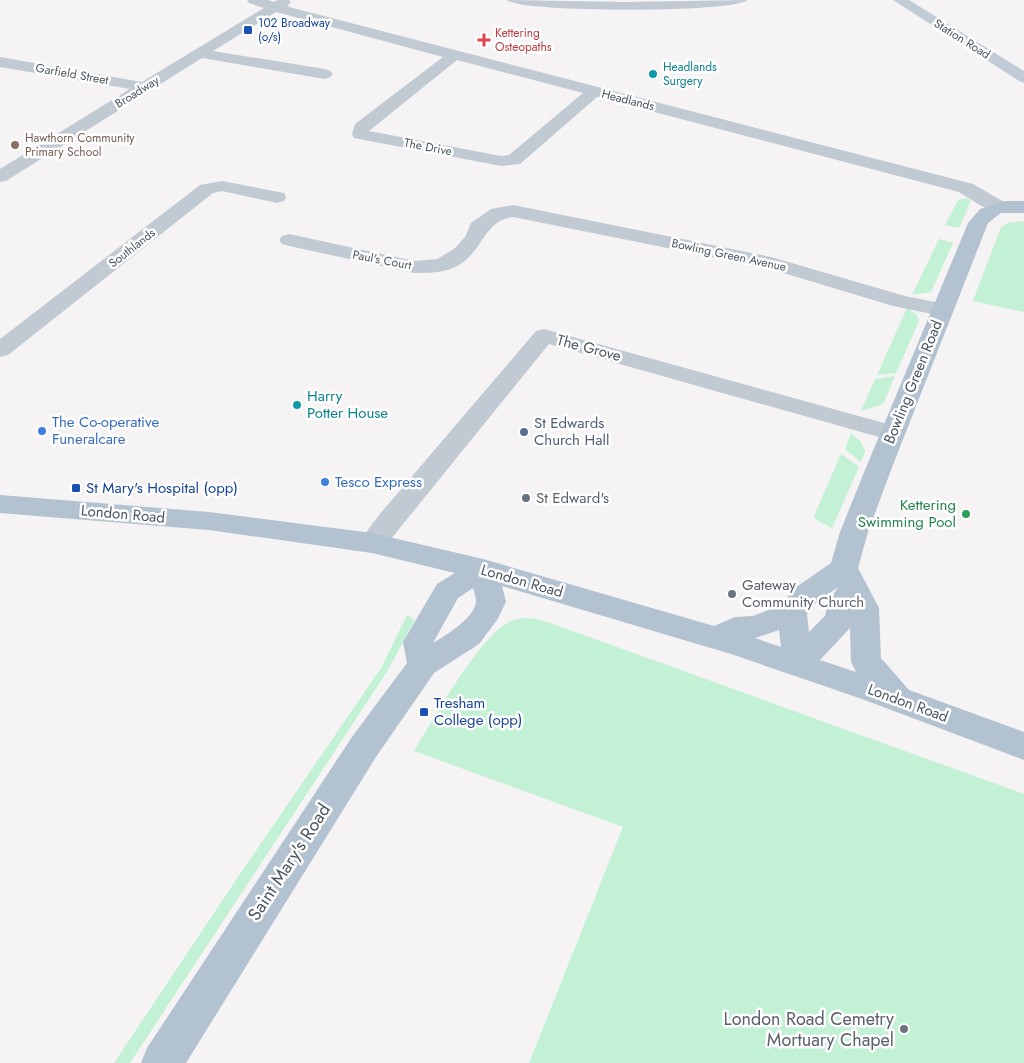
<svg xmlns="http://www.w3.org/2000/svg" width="1024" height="1063" viewBox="0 0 1024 1063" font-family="Jost,sans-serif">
  <rect width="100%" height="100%" fill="#f5f3f3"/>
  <!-- green -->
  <g fill="#c3f1d5">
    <polygon points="968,198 971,201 959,228 945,225 958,200"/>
    <polygon points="1024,221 1024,312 973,301 1001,227 1008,223"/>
    <polygon points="939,239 953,243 931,292 912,295"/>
    <polygon points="907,308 916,314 919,321 896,373 877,375"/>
    <polygon points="895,376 883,404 861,411 875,379"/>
    <polygon points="851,433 861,442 865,451 861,462 845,449"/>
    <polygon points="841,454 859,467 832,528 818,521 814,516"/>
    <polygon points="407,615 415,620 388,670 130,1063 114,1063 244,868 381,668"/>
    <path d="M 524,618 L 537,619 L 556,625 L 1024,794 L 1024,1063 L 529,1063 L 623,827 L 414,751 C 434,719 476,642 506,624 C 511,620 518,619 524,618 Z"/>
  </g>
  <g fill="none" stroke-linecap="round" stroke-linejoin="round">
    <!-- street -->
    <g fill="#c1cad2" fill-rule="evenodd">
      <path d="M 247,0 L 268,0 L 274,2 L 278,0 L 289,0 L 291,2 L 287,6 L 293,8 L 973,184 L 1006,203 L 1008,207 L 1006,211 C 990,215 973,200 959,192 L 597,97 L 520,164 L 501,166 L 354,138 L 352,134 L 355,124 L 443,57 L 276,12 L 213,51 L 325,69 L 330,71 L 333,74 L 330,77 L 325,79 L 202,58 L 6,181 L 0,182 L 0,169 L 130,89 L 0,67 L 0,57 L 142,82 L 264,8 L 249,3 ZM 457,60 L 583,93 L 509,155 L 501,156 L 369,131 Z"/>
      <path d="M 507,0 L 627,2 L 747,0 C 736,13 518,13 507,0 Z"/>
      <polygon points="222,181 284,193 286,197 284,201 277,203 222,191 213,193 8,355 0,357 0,339 200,185"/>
      <path d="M 513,205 L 771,257 L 905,296 L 950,305 L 953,310 L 950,315 L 942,316 L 893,306 L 767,268 L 513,217 C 485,221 484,247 463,262 C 450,273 430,273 414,273 L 289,246 L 282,244 L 279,240 L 282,236 L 289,234 L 414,261 L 437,259 L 454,249 L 465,237 L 471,223 L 491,209 Z"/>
      <polygon points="544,329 902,428 905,433 902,438 893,441 549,344 382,550 372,553 362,550 358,543 379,515 536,331"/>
    </g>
    <!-- secondary -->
    <polygon fill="#c1cbd6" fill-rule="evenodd" points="893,0 909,0 1024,71 1024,83 1019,81"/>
    <!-- primary -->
    <path fill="#b3c2d1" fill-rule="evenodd" d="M 1004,201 L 1024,201 L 1024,213 L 1001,213 L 988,223 L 891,470 L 868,532 L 858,568 L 879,608 L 881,658 L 909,690 L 1024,732 L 1024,760 L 862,699 L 731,654 L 502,586 L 506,602 L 497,620 L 479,644 L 434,673 L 376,757 L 186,1063 L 141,1063 L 147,1048 L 352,737 L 407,663 L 403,642 L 437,584 L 455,573 L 372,553 L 209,530 L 0,513 L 0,495 L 209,512 L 372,533 L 483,559 L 714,626 L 735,617 L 753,616 L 782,605 L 792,590 L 831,563 L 840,532 L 865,470 L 968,223 L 980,209 ZM 838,587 L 828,603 L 825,616 L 809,632 L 807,614 L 812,606 ZM 473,588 C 474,592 476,597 476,601 C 476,617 445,636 433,643 L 458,598 ZM 850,628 L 851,662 L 856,672 L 820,660 ZM 779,630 L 781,647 L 755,638 Z"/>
  </g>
  <!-- markers -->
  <g fill="#1a4fb4" stroke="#fff" stroke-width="2">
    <rect x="243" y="25" width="10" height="10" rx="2.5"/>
    <rect x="71" y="483" width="10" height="10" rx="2.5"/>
    <rect x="419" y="707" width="10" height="10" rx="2.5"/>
  </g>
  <path fill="#e0444e" stroke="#fff" stroke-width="2" d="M481.5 32.5h5v5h5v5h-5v5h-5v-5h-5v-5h5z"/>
  <g fill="#0f9aa8" stroke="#fff" stroke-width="2">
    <circle cx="653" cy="74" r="5"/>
    <circle cx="297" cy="405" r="5"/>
  </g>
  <circle fill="#8d6e63" stroke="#fff" stroke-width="2" cx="15" cy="145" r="5"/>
  <g fill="#3f7fe0" stroke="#fff" stroke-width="2">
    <circle cx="42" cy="431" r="5"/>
    <circle cx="325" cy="482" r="5"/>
  </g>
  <circle fill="#5c6f8a" stroke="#fff" stroke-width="2" cx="524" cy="432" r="5"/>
  <g fill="#6b7280" stroke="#fff" stroke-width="2">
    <circle cx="526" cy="498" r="5"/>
    <circle cx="732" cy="594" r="5"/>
    <circle cx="904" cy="1029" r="5"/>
  </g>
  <circle fill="#2e9e5b" stroke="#fff" stroke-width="2" cx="966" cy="514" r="5"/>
  <g text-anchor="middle" stroke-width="5" stroke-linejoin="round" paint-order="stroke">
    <!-- far-transit labels -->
    <g font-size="12" fill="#164399" stroke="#fff" text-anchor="start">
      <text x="258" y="27">102 Broadway<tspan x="258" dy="14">(o/s)</tspan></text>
    </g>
    <!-- far-health labels -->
    <g font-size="12" fill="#be3a42" stroke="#fff" text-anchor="start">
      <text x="495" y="37">Kettering<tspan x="495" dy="14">Osteopaths</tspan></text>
    </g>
    <!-- far-street labels -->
    <g font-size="12" fill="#4a5661" stroke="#fff">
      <text transform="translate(962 39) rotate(32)" y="4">Station Road</text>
      <text transform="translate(72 74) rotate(10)" y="4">Garfield Street</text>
      <text transform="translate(137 92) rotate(-32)" y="4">Broadway</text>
      <text transform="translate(628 100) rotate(14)" y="4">Headlands</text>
      <text transform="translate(428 147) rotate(11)" y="4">The Drive</text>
      <text transform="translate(132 248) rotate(-38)" y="4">Southlands</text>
      <text transform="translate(729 255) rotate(12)" y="4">Bowling Green Avenue</text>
      <text transform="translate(382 260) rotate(11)" y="4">Paul's Court</text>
    </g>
    <!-- far-culture labels -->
    <g font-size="12" fill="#0d838f" stroke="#fff" text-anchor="start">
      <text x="663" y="71">Headlands<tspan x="663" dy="14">Surgery</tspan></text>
    </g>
    <!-- far-education labels -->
    <g font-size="12" fill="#785e54" stroke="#fff" text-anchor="start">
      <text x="25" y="142">Hawthorn Community<tspan x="25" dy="14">Primary School</tspan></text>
    </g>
    <!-- street labels -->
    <g font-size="15" fill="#4a5661" stroke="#fff">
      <text transform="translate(589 348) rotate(15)" y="5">The Grove</text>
      <text transform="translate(913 382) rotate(-68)" y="5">Bowling Green Road</text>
      <text transform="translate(123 514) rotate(5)" y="5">London Road</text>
      <text transform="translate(522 581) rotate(16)" y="5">London Road</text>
      <text transform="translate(908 703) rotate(20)" y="5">London Road</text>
    </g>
    <!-- culture labels -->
    <g font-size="15" fill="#0d838f" stroke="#fff" text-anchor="start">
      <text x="307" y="401">Harry<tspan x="307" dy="17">Potter House</tspan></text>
    </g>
    <!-- shop labels -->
    <g font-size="15" fill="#366cbe" stroke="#fff" text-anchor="start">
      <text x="52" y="427">The Co-operative<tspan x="52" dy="17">Funeralcare</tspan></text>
      <text x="335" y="487">Tesco Express</text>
    </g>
    <!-- service labels -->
    <g font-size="15" fill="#4e5e75" stroke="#fff" text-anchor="start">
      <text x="534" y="428">St Edwards<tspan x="534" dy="17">Church Hall</tspan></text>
    </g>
    <!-- transit labels -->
    <g font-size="15" fill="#164399" stroke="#fff" text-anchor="start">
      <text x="86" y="493">St Mary's Hospital (opp)</text>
      <text x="434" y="708">Tresham<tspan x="434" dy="17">College (opp)</tspan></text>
    </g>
    <!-- worship labels -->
    <g font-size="15" fill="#5b616d" stroke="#fff" text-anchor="start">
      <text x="536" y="503">St Edward's</text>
      <text x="742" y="590">Gateway<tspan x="742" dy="17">Community Church</tspan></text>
    </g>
    <!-- leisure labels -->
    <g font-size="15" fill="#27864d" stroke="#fff" text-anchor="end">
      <text x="956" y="510">Kettering<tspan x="956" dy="17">Swimming Pool</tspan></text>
    </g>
    <!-- near-street labels -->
    <g font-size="18" fill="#4a5661" stroke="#fff">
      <text transform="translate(289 862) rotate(-57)" y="6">Saint Mary's Road</text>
    </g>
    <!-- near-worship labels -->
    <g font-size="18" fill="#5b616d" stroke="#fff" text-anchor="end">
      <text x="894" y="1025">London Road Cemetry<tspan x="894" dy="21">Mortuary Chapel</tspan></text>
    </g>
  </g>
</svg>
